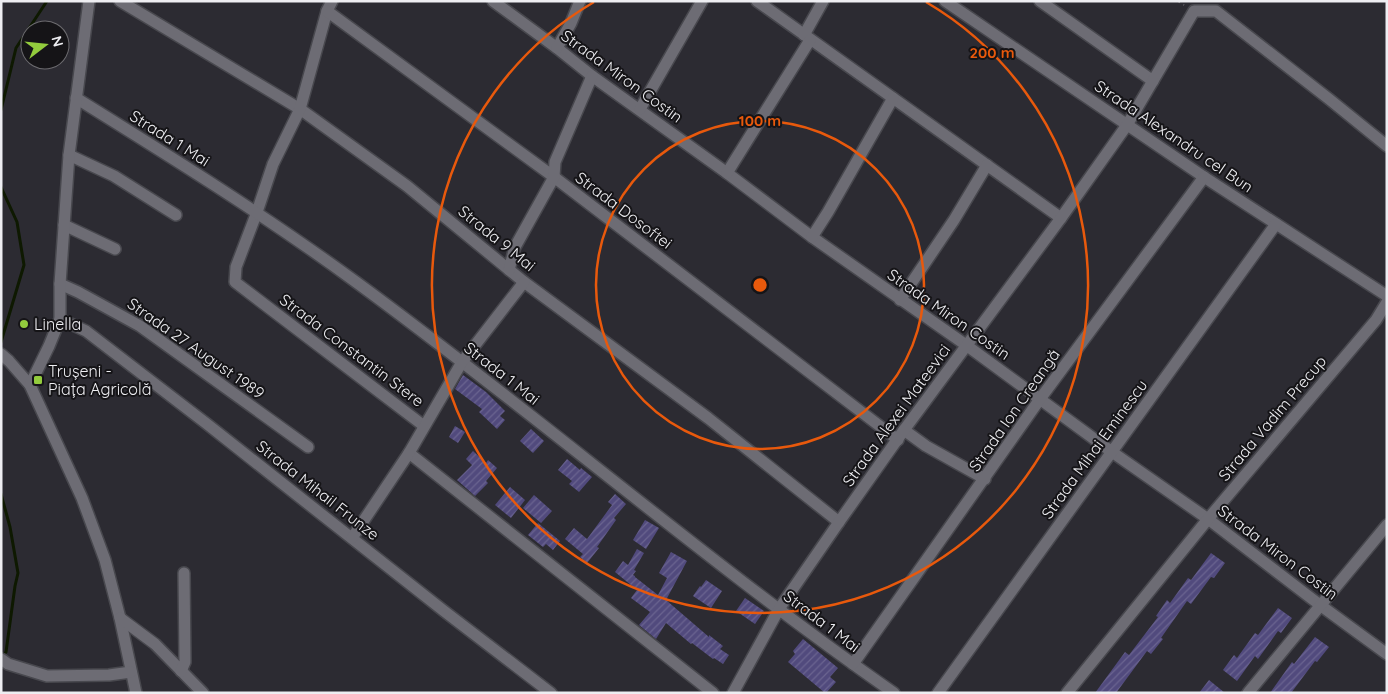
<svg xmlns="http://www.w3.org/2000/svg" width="1388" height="694" viewBox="0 0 1388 694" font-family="Quicksand,sans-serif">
  <defs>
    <pattern id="building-hatch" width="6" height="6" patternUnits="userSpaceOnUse" patternTransform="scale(1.25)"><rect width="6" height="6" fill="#514a7d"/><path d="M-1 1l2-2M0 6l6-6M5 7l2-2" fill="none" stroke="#6a6490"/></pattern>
  </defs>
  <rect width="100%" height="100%" fill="#2c2b32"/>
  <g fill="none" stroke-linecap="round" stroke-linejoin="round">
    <!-- stream -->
    <g stroke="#0e1901" stroke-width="3">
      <polyline points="1,110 16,48 47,1"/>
      <polyline points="1,187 17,222 24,265 1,342"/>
      <polyline points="1,494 10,527 18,573 15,586 6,652 2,656"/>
    </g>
  </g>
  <!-- building -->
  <g fill="url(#building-hatch)">
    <polygon points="463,375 486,392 505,411 500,416 505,420 497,429 479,412 482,409 455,389"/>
    <polygon points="455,426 465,432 458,443 449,437"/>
    <polygon points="531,429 544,441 533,453 520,441"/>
    <polygon points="473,451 486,463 488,460 497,468 486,481 488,483 475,496 457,480 472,465 466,459"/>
    <polygon points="567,459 580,470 581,468 592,477 579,492 569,484 572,481 558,470"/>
    <polygon points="510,487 525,500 511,518 495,505"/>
    <polygon points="615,494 626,504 614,518 616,520 597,547 599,548 587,563 580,557 583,554 565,539 574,528 587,539 612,505 608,502"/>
    <polygon points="534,495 552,511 541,523 523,508"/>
    <polygon points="645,520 659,528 646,549 633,540"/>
    <polygon points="538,523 560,541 553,550 546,544 543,547 528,535"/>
    <polygon points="637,549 644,553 634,570 636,571 633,575 635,576 635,577 658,595 667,578 659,573 671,552 687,561 666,600 709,637 709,635 723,646 720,649 729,655 723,664 714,658 713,659 692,643 691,644 666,623 656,639 639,625 650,612 631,598 637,590 615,572 623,561 628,565"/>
    <polygon points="1211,553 1225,563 1214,578 1211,577 1191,604 1187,601 1161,638 1163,639 1151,654 1147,651 1116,693 1095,693 1125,652 1129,655 1158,617 1156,616 1167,600 1170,603 1188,578 1191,580"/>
    <polygon points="706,580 722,591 711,608 693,596 700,586 701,587"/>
    <polygon points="745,598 764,611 755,624 736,611"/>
    <polygon points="1278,608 1292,618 1281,633 1278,631 1258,659 1255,656 1237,681 1223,670 1234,655 1237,658 1255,633 1258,635"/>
    <polygon points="1315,637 1329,647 1317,662 1315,661 1291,693 1270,693 1292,662 1294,664"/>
    <polygon points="803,639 838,668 830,677 836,682 826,693 825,693 788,662 795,654 793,651"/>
    <polygon points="1209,680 1225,693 1199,693"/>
  </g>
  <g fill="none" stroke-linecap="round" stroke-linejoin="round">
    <!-- minor casing -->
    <g stroke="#48484e" stroke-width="14">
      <g id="minor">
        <polyline points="120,1 300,109 407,186 524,282 708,418 839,522"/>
        <polyline points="332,1 327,11 300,109 273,164 257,212 236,267 235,282 424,426"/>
        <polyline points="493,1 557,48 592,76 727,173 812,237 966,345 1112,452 1208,519 1320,605 1387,654"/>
        <polyline points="757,1 1061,218"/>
        <polyline points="945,1 1204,177 1387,296"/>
        <polyline points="1040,1 1153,81"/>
        <polyline points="327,11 554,177 898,440"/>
        <polyline points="804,35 823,1"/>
        <polyline points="557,48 571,23 580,1"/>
        <path d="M 76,98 C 171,157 266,216 356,282 C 538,415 709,564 894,693"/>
        <polyline points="640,109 702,1"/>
        <polyline points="69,155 114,176 176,215"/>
        <polyline points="727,173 810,40"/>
        <polyline points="64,225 115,249"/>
        <polyline points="812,237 828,212 893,98"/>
        <polyline points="509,270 515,247 554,177 555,162 592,76"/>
        <polyline points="60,284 78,292 140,326 308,447"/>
        <polyline points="900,300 954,220 987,165"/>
        <polyline points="60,319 86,331 207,424 444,611 551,693"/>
        <polyline points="1,354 9,361 30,385 82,498 105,560 120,618 136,693"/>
        <polyline points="30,385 49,346 60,319 60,284 69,155 89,1"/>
        <polyline points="904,430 926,446 985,479"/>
        <polyline points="409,453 713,693"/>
        <polyline points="352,538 409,453 462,362 524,282"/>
        <polyline points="120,618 155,644 203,693"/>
        <polyline points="1,659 8,664 47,676 109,675 131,672"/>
        <polyline points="853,664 1040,399 1204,177"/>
        <polyline points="181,671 185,662 184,573"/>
        <polyline points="733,693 779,609 839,522 904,430 1061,218 1127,125 1194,11 1216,11 1329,99 1387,146"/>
        <polyline points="938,693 1276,224"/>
        <polyline points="1067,693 1208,519 1376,320 1387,302"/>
        <polyline points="1248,693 1387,525"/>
      </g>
    </g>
    <!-- path -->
    <polyline stroke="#6c6b71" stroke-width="2" stroke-dasharray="2.5 4" stroke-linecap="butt" points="1178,1 1184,5"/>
    <!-- minor -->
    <use href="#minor" stroke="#6d6c74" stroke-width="11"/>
  </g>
  <!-- distance rings -->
  <g fill="none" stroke="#e8590c" stroke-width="2.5">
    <circle cx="760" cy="285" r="164"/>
    <path d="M926 2A328 328 0 1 1 594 2"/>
  </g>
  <!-- markers -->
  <g fill="#93cc3d" stroke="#151417" stroke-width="2">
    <circle cx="24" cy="324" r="5"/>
    <rect x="33" y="375" width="10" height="10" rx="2.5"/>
  </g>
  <g text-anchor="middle" stroke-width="4" stroke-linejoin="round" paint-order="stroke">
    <!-- street labels -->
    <g font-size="16" fill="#eeeef2" stroke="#151417">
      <text transform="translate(622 76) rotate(36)" y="6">Strada Miron Costin</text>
      <text transform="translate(1174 136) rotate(34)" y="6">Strada Alexandru cel Bun</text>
      <text transform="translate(170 138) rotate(32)" y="6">Strada 1 Mai</text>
      <text transform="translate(624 210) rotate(37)" y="6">Strada Dosoftei</text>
      <text transform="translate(497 238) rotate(39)" y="6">Strada 9 Mai</text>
      <text transform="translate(949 314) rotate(35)" y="6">Strada Miron Costin</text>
      <text transform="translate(196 348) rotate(35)" y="6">Strada 27 August 1989</text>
      <text transform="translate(352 350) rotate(37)" y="6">Strada Constantin Stere</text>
      <text transform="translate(502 373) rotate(38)" y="6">Strada 1 Mai</text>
      <text transform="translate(1014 410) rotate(-55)" y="6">Strada Ion Creangă</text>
      <text transform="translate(896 415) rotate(-54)" y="6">Strada Alexei Mateevici</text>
      <text transform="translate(1272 418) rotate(-50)" y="6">Strada Vadim Precup</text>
      <text transform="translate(1094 449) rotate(-54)" y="6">Strada Mihai Eminescu</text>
      <text transform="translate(318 490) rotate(38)" y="6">Strada Mihail Frunze</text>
      <text transform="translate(1278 552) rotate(37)" y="6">Strada Miron Costin</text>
      <text transform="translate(822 621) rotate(37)" y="6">Strada 1 Mai</text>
    </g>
    <!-- poi labels -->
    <g font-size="16" fill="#eeeef2" stroke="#151417" text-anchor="start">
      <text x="34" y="330">Linella</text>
      <text x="48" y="377">Trușeni -<tspan x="48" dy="18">Piața Agricolă</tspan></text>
    </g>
  </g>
  <circle cx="760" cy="285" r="8" fill="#e8590c" stroke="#151417" stroke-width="2.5"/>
  <g font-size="15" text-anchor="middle" font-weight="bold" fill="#e8590c" stroke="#151417" stroke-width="4" stroke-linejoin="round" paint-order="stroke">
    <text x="992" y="58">200 m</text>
    <text x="760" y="126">100 m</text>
  </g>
  <!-- border -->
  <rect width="1388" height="694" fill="none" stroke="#eeeef2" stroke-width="5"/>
  <!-- north arrow -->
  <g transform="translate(45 45) rotate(74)"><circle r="24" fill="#151417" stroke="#6c6b6f"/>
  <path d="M0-4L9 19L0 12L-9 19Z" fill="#93cc3d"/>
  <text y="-8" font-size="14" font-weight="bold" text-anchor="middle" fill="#eeeef2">N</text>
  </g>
</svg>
